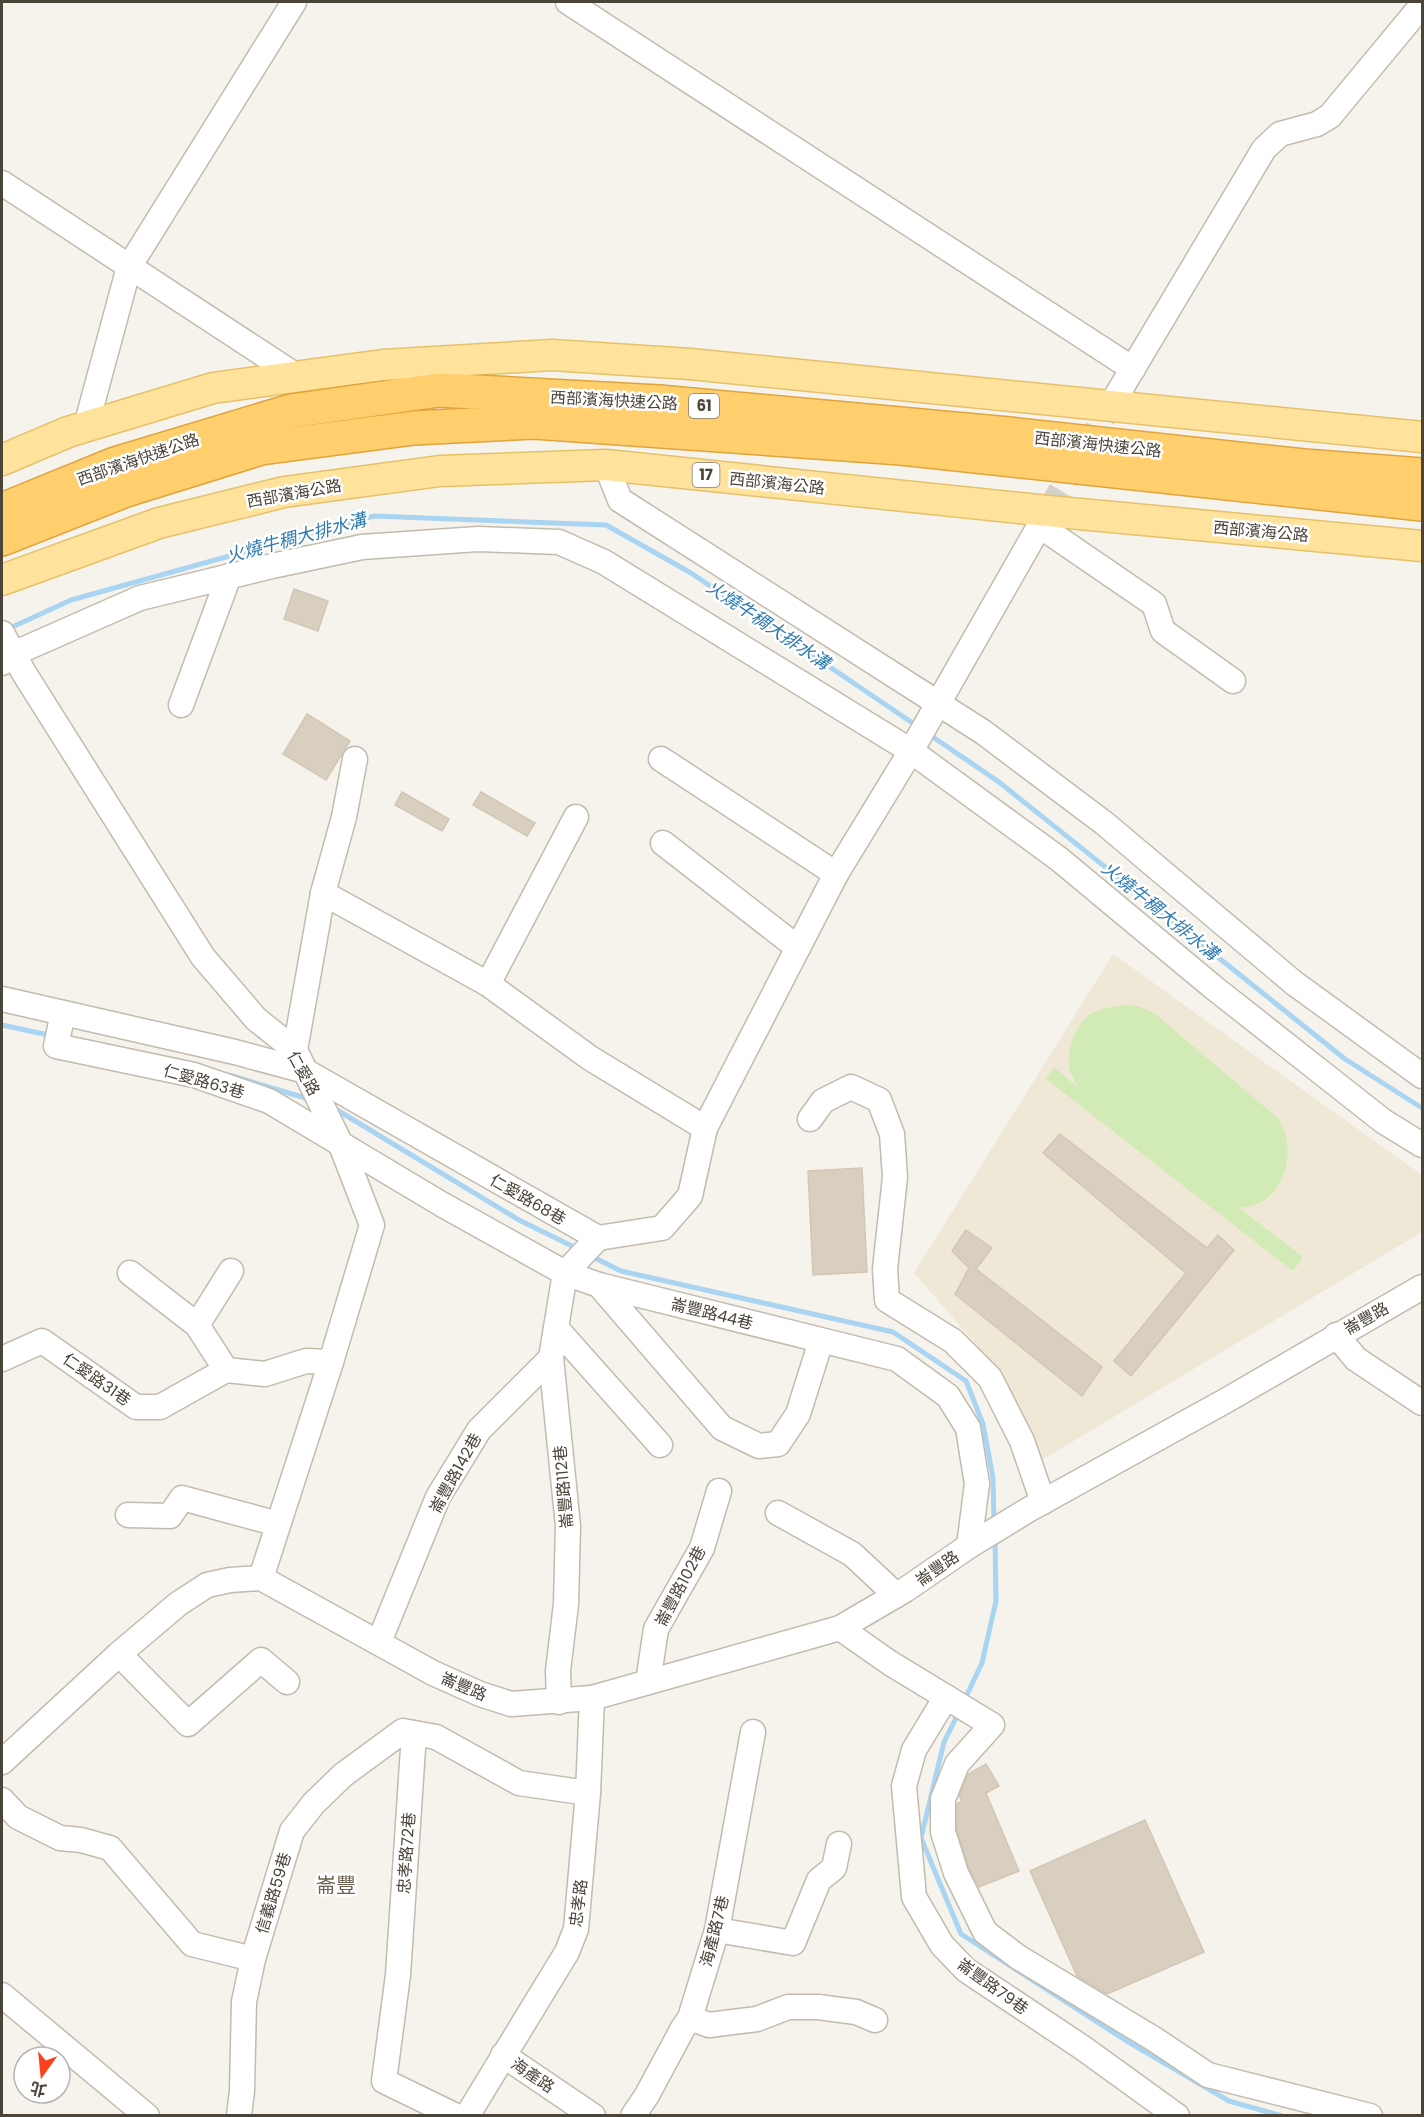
<svg xmlns="http://www.w3.org/2000/svg" width="1424" height="2117" viewBox="0 0 1424 2117" font-family="Poppins,'Noto Sans TC',sans-serif">
  <rect width="100%" height="100%" fill="#f6f3ec"/>
  <!-- education -->
  <polygon fill="#efe8d6" points="1113,954 1422,1175 1422,1232 1037,1463 988,1358 914,1273"/>
  <!-- green -->
  <path fill="#d2eab5" d="M 1123,1005 L 1138,1006 L 1154,1013 L 1279,1119 C 1281,1125 1285,1131 1286,1136 C 1292,1162 1282,1193 1257,1204 C 1252,1206 1244,1207 1239,1208 L 1303,1257 L 1293,1271 L 1046,1079 L 1054,1067 L 1078,1088 C 1076,1083 1072,1076 1070,1071 C 1066,1051 1075,1021 1094,1012 C 1103,1008 1113,1007 1123,1005 Z"/>
  <g fill="none" stroke-linecap="round" stroke-linejoin="round">
    <!-- stream -->
    <g stroke="#a9d4f2" stroke-width="5">
      <polyline points="8,629 71,600 374,516 606,525 691,573 917,726"/>
      <polyline points="927,733 999,782 1345,1059 1422,1108"/>
      <polyline points="2,1025 53,1036"/>
      <polyline points="229,1075 312,1100"/>
      <polyline points="332,1107 519,1220 578,1249"/>
      <polyline points="589,1255 621,1271 893,1332 966,1381 983,1424 993,1478 994,1523"/>
      <polyline points="964,1701 982,1663 996,1601 995,1538"/>
      <polyline points="959,1712 944,1742 921,1838 961,1934 1125,2040 1229,2101 1282,2116"/>
    </g>
  </g>
  <!-- building -->
  <g fill="#d8cfc1" stroke="#d3c7b4" stroke-width="1.5">
    <polygon points="294,589 328,601 318,631 284,619"/>
    <polygon points="307,714 350,741 326,780 283,754"/>
    <polygon points="402,792 449,819 442,831 395,805"/>
    <polygon points="481,792 535,823 527,836 473,805"/>
    <polygon points="1060,1134 1207,1248 1218,1235 1234,1250 1131,1376 1114,1361 1186,1273 1043,1153"/>
    <polygon points="862,1168 867,1272 813,1275 808,1171"/>
    <polygon points="966,1230 992,1248 976,1269 1102,1367 1082,1396 955,1294 969,1268 952,1251"/>
    <polygon points="986,1764 999,1786 986,1793 1019,1871 979,1887 969,1868 957,1830 957,1804 962,1801 959,1796 968,1774"/>
    <polygon points="1145,1820 1204,1952 1107,1994 1077,1976 1030,1871"/>
  </g>
  <g fill="none" stroke-linecap="round" stroke-linejoin="round">
    <!-- minor-tunnel -->
    <polyline stroke="#d4d0c8" stroke-width="24" stroke-dasharray="24 12" stroke-linecap="butt" points="1048,511 1111,405"/>
    <!-- minor casing -->
    <g stroke="#c2bbae" stroke-width="27">
      <g id="minor">
        <polyline points="568,2 1133,369"/>
        <polyline points="2,183 298,377"/>
        <polyline points="1111,405 1264,149 1280,134 1317,124 1330,116 1422,5"/>
        <polyline points="86,426 129,267 294,2"/>
        <polyline points="606,465 620,500 983,732 1104,823 1294,983 1422,1076"/>
        <polyline points="1040,526 1154,604 1163,631 1233,681"/>
        <polyline points="2,633 24,673 203,957 256,1019 295,1050 341,1145 372,1225 331,1362 261,1578"/>
        <polyline points="2,663 13,654 140,598 272,566 362,547 478,539 559,542 604,562 911,751 1059,859 1213,987 1383,1121 1422,1145"/>
        <polyline points="181,705 229,576"/>
        <polyline points="661,759 836,874"/>
        <polyline points="663,843 798,948"/>
        <polyline points="323,893 488,984 590,1058 705,1128 836,874 911,751 1048,511"/>
        <polyline points="488,984 576,817"/>
        <polyline points="2,999 235,1052 305,1071 598,1238 662,1228 690,1196 705,1128"/>
        <polyline points="63,1013 56,1046 194,1075 269,1101 443,1205 565,1273 599,1285 897,1359 948,1396 968,1428 977,1484 969,1546"/>
        <polyline points="295,1050 323,893 344,817 355,759"/>
        <polyline points="810,1119 823,1101 851,1087 879,1100 892,1134 895,1177 885,1269 887,1300 953,1341 990,1378 1022,1441 1043,1502"/>
        <polyline points="130,1273 197,1325 226,1370"/>
        <polyline points="599,1285 722,1428 759,1446 778,1444 798,1414 821,1341"/>
        <polyline points="197,1325 231,1271"/>
        <polyline points="556,1328 660,1445"/>
        <polyline points="1336,1335 1356,1359 1422,1403"/>
        <polyline points="2,1359 42,1341 136,1407 160,1407 226,1370 265,1374 306,1361 331,1362"/>
        <polyline points="778,1513 852,1554 896,1595"/>
        <polyline points="128,1515 170,1516 182,1498 278,1524"/>
        <polyline points="840,1628 890,1663 992,1725 957,1764 943,1799 943,1832 956,1873 985,1932 1018,1957 1154,2039 1208,2075 1370,2116"/>
        <polyline points="379,1642 438,1497 479,1430 551,1358"/>
        <polyline points="119,1654 188,1724 261,1660 287,1682"/>
        <polyline points="648,1682 656,1629 702,1548 719,1491"/>
        <polyline points="946,1697 914,1750 904,1786 914,1897 942,1945 966,1970 1083,2048 1177,2116"/>
        <polyline points="559,1702 558,1671 566,1604 568,1526 551,1358 565,1273 598,1238"/>
        <polyline points="414,1733 398,1975 384,2081 456,2116"/>
        <polyline points="2,1762 119,1654 178,1604 207,1585 230,1580 261,1578 433,1673 480,1694 511,1704 592,1698 840,1628 905,1590 969,1546 1028,1510 1227,1400 1422,1287"/>
        <polyline points="2,1800 18,1817 60,1838 81,1840 110,1848 192,1944 253,1959"/>
        <polyline points="717,1930 793,1943 819,1880 834,1868 839,1844"/>
        <polyline points="2,1995 147,2116"/>
        <polyline points="690,2018 709,2025 757,2019 788,2007 818,2007 856,2012 875,2020"/>
        <polyline points="503,2055 593,2116"/>
        <polyline points="239,2116 242,2091 244,2002 253,1959 292,1831 314,1803 343,1775 403,1731 436,1737 519,1783 588,1793"/>
        <polyline points="467,2116 567,1952 576,1929 588,1793 592,1698"/>
        <polyline points="633,2116 647,2095 683,2028 690,2018 717,1930 753,1732"/>
      </g>
    </g>
    <!-- major casing -->
    <g stroke="#e6c16a" stroke-width="33">
      <g id="major">
        <polyline points="2,460 68,432 213,388 383,365 552,355 690,364 1422,437"/>
        <polyline points="2,580 159,523 284,492 440,471 606,465 1048,511 1422,546"/>
      </g>
    </g>
    <!-- highway casing -->
    <g stroke="#e0a43c" stroke-width="36">
      <g id="highway">
        <polyline points="2,510 115,464 291,411 439,390 659,402 1009,434 1304,466 1422,475"/>
        <polyline points="2,539 126,490 261,448 414,428 534,422 901,448 1422,504"/>
      </g>
    </g>
    <!-- minor -->
    <use href="#minor" stroke="#fff" stroke-width="24"/>
    <!-- major -->
    <use href="#major" stroke="#ffe39c" stroke-width="30"/>
    <!-- highway -->
    <use href="#highway" stroke="#ffcf6e" stroke-width="33"/>
  </g>
  <g text-anchor="middle" stroke-width="5" stroke-linejoin="round" paint-order="stroke">
    <!-- shield labels -->
    <g fill="#fff" stroke="#817c74" stroke-width="1.5">
      <rect x="689" y="394" width="30" height="24" rx="4.5"/>
      <rect x="692.5" y="463" width="27" height="24" rx="4.5"/>
    </g>
    <g font-size="15" font-weight="bold" fill="#4b4439">
      <text x="704" y="411">61</text>
      <text x="706" y="480">17</text>
    </g>
    <!-- street labels -->
    <g font-size="16" fill="#4b4439" stroke="#fff">
      <text transform="translate(614 400) rotate(3)" y="6">西部濱海快速公路</text>
      <text transform="translate(1098 444) rotate(6)" y="6">西部濱海快速公路</text>
      <text transform="translate(138 459) rotate(-19)" y="6">西部濱海快速公路</text>
      <text transform="translate(777 483) rotate(6)" y="6">西部濱海公路</text>
      <text transform="translate(294 493) rotate(-10)" y="6">西部濱海公路</text>
      <text transform="translate(1261 531) rotate(5)" y="6">西部濱海公路</text>
      <text transform="translate(304 1073) rotate(61)" y="6">仁愛路</text>
      <text transform="translate(204 1081) rotate(16)" y="6">仁愛路63巷</text>
      <text transform="translate(528 1199) rotate(30)" y="6">仁愛路68巷</text>
      <text transform="translate(712 1313) rotate(14)" y="6">崙豐路44巷</text>
      <text transform="translate(1366 1318) rotate(-29)" y="6">崙豐路</text>
      <text transform="translate(97 1379) rotate(35)" y="6">仁愛路31巷</text>
      <text transform="translate(455 1473) rotate(-61)" y="6">崙豐路142巷</text>
      <text transform="translate(563 1487) rotate(-95)" y="6">崙豐路112巷</text>
      <text transform="translate(937 1568) rotate(-35)" y="6">崙豐路</text>
      <text transform="translate(680 1586) rotate(-62)" y="6">崙豐路102巷</text>
      <text transform="translate(464 1686) rotate(23)" y="6">崙豐路</text>
      <text transform="translate(406 1853) rotate(-86)" y="6">忠孝路72巷</text>
      <text transform="translate(273 1893) rotate(-73)" y="6">信義路59巷</text>
      <text transform="translate(578 1903) rotate(-83)" y="6">忠孝路</text>
      <text transform="translate(714 1931) rotate(-76)" y="6">海產路7巷</text>
      <text transform="translate(993 1986) rotate(36)" y="6">崙豐路79巷</text>
      <text transform="translate(533 2075) rotate(34)" y="6">海產路</text>
    </g>
    <!-- water labels -->
    <g font-size="18" font-style="italic" fill="#2e7ab2" stroke="#fff">
      <text transform="translate(296 538) rotate(-15)" y="6">火燒牛稠大排水溝</text>
      <text transform="translate(768 625) rotate(34)" y="6">火燒牛稠大排水溝</text>
      <text transform="translate(1160 911) rotate(39)" y="6">火燒牛稠大排水溝</text>
    </g>
    <!-- quarter labels -->
    <g font-size="20" fill="#6e6250" stroke="#fff">
      <text x="336" y="1892">崙豐</text>
    </g>
  </g>
  <!-- border -->
  <rect width="1424" height="2117" fill="none" stroke="#4b4439" stroke-width="6"/>
  <!-- north arrow -->
  <g transform="translate(42 2075) rotate(195)"><circle r="28" fill="#ffffff" stroke="#b7b4b0" stroke-width="1.5"/>
  <path d="M0-4.5L10 22L0 15L-10 22Z" fill="#fc3f1d"/>
  <text y="-9" font-size="16" font-weight="bold" text-anchor="middle" fill="#4b4439">北</text>
  </g>
</svg>
